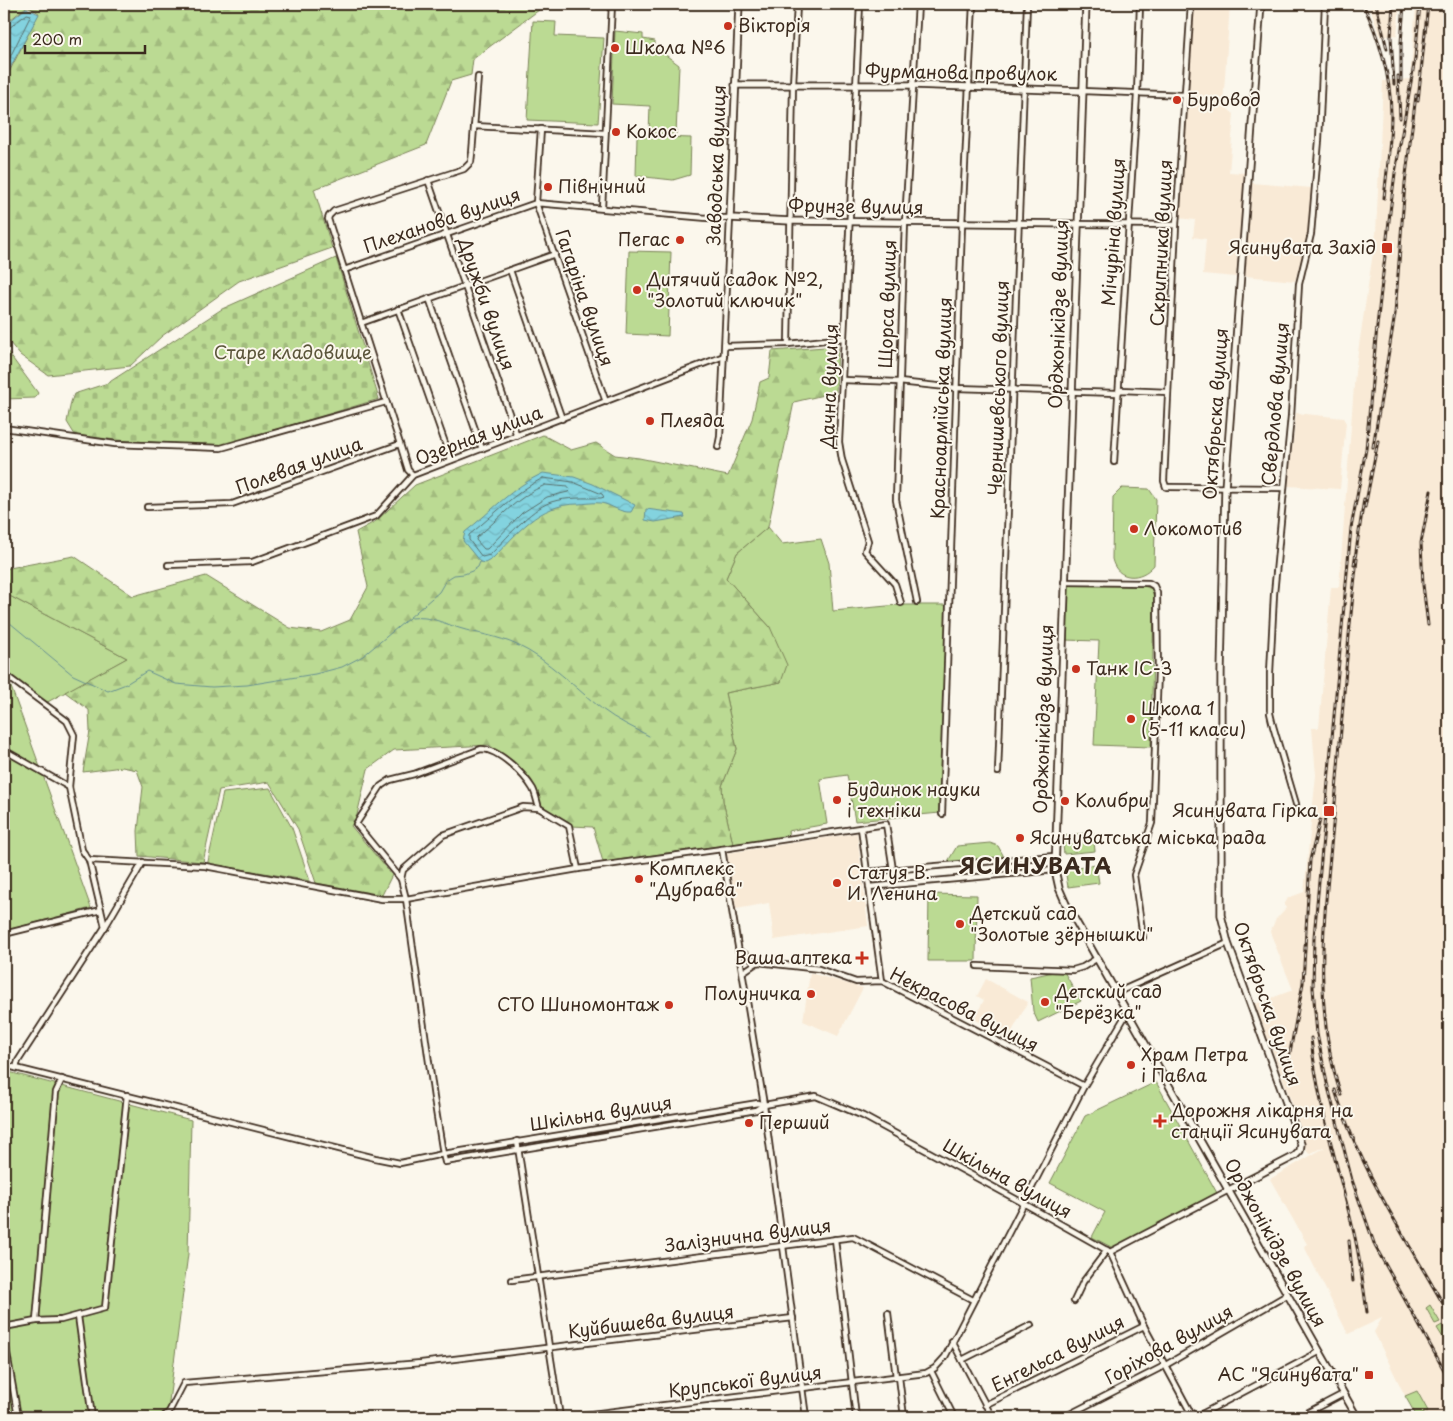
<svg xmlns="http://www.w3.org/2000/svg" width="1453" height="1421" viewBox="0 0 1453 1421" font-family="'Playpen Sans',sans-serif">
  <defs>
    <pattern id="forest-firs" width="22" height="20" patternUnits="userSpaceOnUse" patternTransform="scale(1.25)"><rect width="22" height="20" fill="#bbda93"/><path d="M5 1l3.5 6h-7zM16 11l3.5 6h-7z" fill="#a2bb7e"/></pattern>
    <pattern id="cemetery-stones" width="16" height="16" patternUnits="userSpaceOnUse" patternTransform="scale(1.25)"><rect width="16" height="16" fill="#bbda93"/><path d="M2 7V4a2 2 0 0 1 4 0v3zM10 15v-3a2 2 0 0 1 4 0v3z" fill="#a2bb7e"/></pattern>
    <pattern id="water-waves" width="16" height="10" patternUnits="userSpaceOnUse" patternTransform="scale(1.25)"><rect width="16" height="10" fill="#83d3df"/><path d="M0 5q4-4 8 0t8 0" fill="none" stroke="#72b5bf"/></pattern>
  </defs>
  <rect width="100%" height="100%" fill="#fbf7ec"/>
  <filter id="ink" filterUnits="userSpaceOnUse"><feTurbulence type="fractalNoise" baseFrequency=".02" numOctaves="2"/><feDisplacementMap in="SourceGraphic" scale="10" xChannelSelector="R" yChannelSelector="G"/><feConvolveMatrix kernelMatrix="1 2 1 2 8 2 1 2 1" color-interpolation-filters="sRGB"/></filter>
  <g filter="url(#ink)">
    <!-- built -->
    <g fill="#f9ead6">
      <polygon points="1192,4 1230,4 1223,105 1234,114 1229,172 1245,173 1236,277 1203,274 1206,239 1193,237 1195,220 1179,218"/>
      <polygon points="1369,4 1400,4 1397,35 1380,37"/>
      <polygon points="1416,4 1449,4 1449,1417 1417,1417 1428,1410 1417,1391 1405,1396 1374,1332 1382,1318 1348,1334 1304,1246 1307,1244 1270,1179 1324,1148 1323,1147 1309,1154 1305,1147 1296,1114 1255,1004 1293,990 1270,932 1276,919 1286,908 1284,905 1288,898 1304,892 1316,775 1312,728 1319,728 1331,587 1339,587 1355,372 1376,233 1383,81 1410,79"/>
      <polygon points="1252,183 1312,188 1308,235 1295,281 1245,276"/>
      <polygon points="1296,413 1344,418 1346,421 1340,489 1288,486"/>
      <polygon points="857,833 868,926 774,940 769,903 736,909 727,853"/>
      <polygon points="810,973 863,988 838,1036 803,1021"/>
      <polygon points="986,979 1028,1002 1009,1037 974,1019 984,1000 977,996"/>
    </g>
    <!-- green -->
    <g fill="#bbda93" stroke="#7b8258">
      <polygon points="533,21 556,22 555,36 604,38 598,123 527,120"/>
      <polygon points="615,31 643,34 643,39 655,41 655,47 679,65 676,134 649,133 650,106 612,104"/>
      <polygon points="637,136 691,138 690,175 673,180 636,176"/>
      <polygon points="629,251 671,252 668,336 626,334"/>
      <path d="M 1122,488 L 1149,489 L 1156,499 L 1154,565 C 1141,581 1117,581 1112,559 L 1113,497 Z"/>
      <polygon points="768,527 782,544 821,539 829,563 833,611 898,605 947,605 940,813 855,821 847,775 820,779 827,824 788,831 789,837 733,844 723,801 722,786 737,749 725,693 781,682 770,627 726,578 737,553"/>
      <polygon points="1066,584 1144,586 1152,589 1154,598 1151,747 1094,745 1099,641 1064,640"/>
      <polygon points="4,593 127,658 44,704 7,676 91,908 4,931"/>
      <polygon points="270,788 292,828 310,881 224,866 207,866 223,793"/>
      <polygon points="1093,832 1095,851 1064,854 1062,836"/>
      <polygon points="990,843 998,846 1003,855 1003,858 947,863 957,846"/>
      <polygon points="1096,864 1099,883 1068,887 1065,869"/>
      <polygon points="929,894 977,895 976,961 928,961"/>
      <polygon points="1063,970 1081,1001 1038,1022 1033,1011 1030,977"/>
      <polygon points="4,1055 5,1071 191,1120 188,1254 167,1417 4,1417"/>
      <polygon points="1156,1082 1217,1193 1113,1248 1092,1237 1105,1212 1050,1183 1085,1116"/>
      <polygon points="1430,1305 1440,1322 1435,1324 1426,1308"/>
      <polygon points="1442,1325 1449,1338 1449,1343 1447,1344 1437,1328"/>
      <polygon points="1417,1391 1428,1411 1417,1417 1405,1396"/>
    </g>
    <!-- forest -->
    <g fill="url(#forest-firs)" stroke="#7b8258">
      <polygon points="4,4 547,4 473,59 471,75 451,81 426,145 314,189 332,248 239,281 162,336 130,366 48,375 20,355 4,336 4,82 39,13 29,7 26,7 4,25"/>
      <polygon points="838,346 836,392 794,402 768,527 737,553 726,578 770,627 787,665 781,682 725,693 737,749 722,786 723,801 733,844 603,862 593,827 571,826 542,807 530,781 489,745 394,750 368,769 357,815 351,826 392,875 382,895 316,883 298,829 269,782 219,790 203,862 139,856 138,831 143,787 137,770 122,767 83,772 90,731 89,710 65,692 127,658 4,593 4,569 74,556 133,596 206,576 290,628 321,632 350,620 368,587 356,532 376,521 415,485 543,435 571,450 596,443 615,455 639,458 728,476 752,419 760,382 769,378 772,351"/>
      <polygon points="4,349 7,351 38,393 35,398 4,399"/>
    </g>
    <!-- cemetery -->
    <polygon fill="url(#cemetery-stones)" stroke="#7b8258" points="336,258 379,399 221,446 116,440 75,435 67,422 71,402 74,394 108,383 222,309"/>
    <!-- water -->
    <g fill="url(#water-waves)" stroke="#668f92">
      <polygon points="26,8 39,14 4,79 4,26"/>
      <path d="M 543,473 L 574,477 L 593,484 L 635,505 L 631,512 C 620,513 612,505 601,503 C 593,502 585,504 578,504 C 538,504 518,533 492,559 L 485,563 L 480,562 L 463,541 L 465,532 C 492,511 511,488 543,473 Z"/>
      <polygon points="646,509 684,514 685,517 655,522 645,520"/>
    </g>
    <g fill="none" stroke-linecap="round" stroke-linejoin="round">
      <!-- shore -->
      <g stroke="#586e6b" stroke-width="1">
        <polyline points="4,29 9,28 27,14 31,15 4,69"/>
        <path d="M 543,478 L 573,482 L 602,494 L 604,497 L 601,498 C 585,498 567,497 551,502 C 529,510 506,539 490,555 L 482,557 L 469,540 L 469,535 C 494,515 515,492 543,478 Z"/>
        <path d="M 545,485 L 568,487 L 570,490 L 568,492 L 547,497 L 522,513 L 487,549 L 484,549 L 476,540 L 477,537 C 499,519 518,496 545,485 Z"/>
      </g>
      <!-- stream -->
      <g stroke="#668f92" stroke-width="1">
        <polyline points="4,618 73,675 108,691 126,684 147,671 176,684 212,687 247,685 315,674 342,667 363,656 409,618 439,592 446,580 454,575 464,574 472,571 478,567 480,562"/>
        <path d="M 411,618 C 431,616 440,622 459,628 C 478,634 498,636 517,645 C 548,659 576,689 602,709 C 616,720 634,728 649,736"/>
      </g>
      <!-- street casing -->
      <g stroke="#3b2a1e" stroke-width="8">
        <g id="street">
          <polyline points="860,4 839,442 842,460 868,541 865,551 895,584 901,603"/>
          <polyline points="1191,4 1176,225 1164,481 1166,487 1169,487 1283,488"/>
          <polyline points="1082,91 1185,95"/>
          <polyline points="474,126 605,133"/>
          <polyline points="428,180 517,436"/>
          <polyline points="602,208 612,4"/>
          <polyline points="1078,224 1176,225"/>
          <polyline points="344,270 536,203 541,129"/>
          <polyline points="510,270 562,419"/>
          <polyline points="429,298 482,449"/>
          <polyline points="398,309 451,460"/>
          <polyline points="361,323 555,254"/>
          <polyline points="788,344 793,85 797,4"/>
          <polyline points="725,346 788,344 844,338"/>
          <polyline points="843,380 899,382 956,388 1117,393 1121,390 1168,392"/>
          <polyline points="606,402 536,203 707,218 730,218 720,437 718,447"/>
          <polyline points="4,428 115,444 221,448 386,402"/>
          <polyline points="1114,462 1137,94 1140,4"/>
          <polyline points="413,475 408,470 400,444 328,219 329,216 334,211 464,169 471,162 472,153 478,77"/>
          <polyline points="147,507 232,504 400,444"/>
          <polyline points="168,565 252,562 376,516 413,475 724,356"/>
          <polyline points="1064,582 1149,583 1154,586 1157,593 1158,672 1152,823 1134,875 1143,937"/>
          <polyline points="917,602 896,500 905,222 918,4"/>
          <polyline points="4,674 67,721 74,735 69,787 82,850 89,860 105,927"/>
          <polyline points="4,750 69,787"/>
          <polyline points="998,772 1027,4"/>
          <polyline points="1296,804 1273,726 1270,713 1270,673 1274,594 1291,416 1299,284 1311,234 1319,140 1325,4"/>
          <polyline points="942,814 962,224 973,4"/>
          <polyline points="861,828 882,981"/>
          <polyline points="722,849 886,824 893,870"/>
          <polyline points="89,860 205,866 382,899 406,899 578,869 722,849 764,1105 806,1417"/>
          <polyline points="578,869 569,826 539,808 523,807 443,835 403,870 401,879 406,899 434,1098 443,1154 758,1103 764,1105"/>
          <polyline points="867,872 1054,856"/>
          <path d="M 401,879 L 356,824 L 381,786 L 390,780 L 414,774 L 481,749 C 499,749 524,774 533,789 C 536,795 537,802 539,808"/>
          <polyline points="869,887 1055,870"/>
          <polyline points="4,934 101,910"/>
          <polyline points="739,951 758,962"/>
          <polyline points="977,966 1073,970 1083,967 1096,959"/>
          <polyline points="743,972 758,962 819,969 856,982 882,981 1084,1086"/>
          <polyline points="1116,993 1228,943"/>
          <polyline points="4,1065 375,1158 400,1163 443,1154 445,1162 756,1110 764,1105 816,1096 863,1116 1023,1203 1110,1252 1229,1190"/>
          <polyline points="16,1068 18,1061 105,927 143,862"/>
          <polyline points="517,1141 560,1417"/>
          <polyline points="835,1239 856,1417"/>
          <polyline points="1110,1252 1144,1326 1193,1417"/>
          <polyline points="512,1280 853,1237 973,1300"/>
          <polyline points="1074,1301 1083,1282 1107,1250"/>
          <polyline points="888,1313 896,1377"/>
          <polyline points="78,1316 92,1417"/>
          <polyline points="36,1321 56,1092 62,1079"/>
          <polyline points="4,1327 36,1321 61,1320 105,1308 127,1095"/>
          <polyline points="4,1336 18,1417"/>
          <polyline points="952,1341 992,1417"/>
          <polyline points="962,1360 1031,1325"/>
          <polyline points="931,1371 954,1417"/>
          <polyline points="899,1377 904,1417"/>
          <polyline points="985,1405 1144,1326"/>
          <polyline points="163,1417 169,1412 184,1383 421,1363 793,1318"/>
          <polyline points="567,1417 926,1373 935,1368 945,1357 1084,1086 1127,1013"/>
          <polyline points="1064,1417 1164,1366 1287,1295"/>
          <polyline points="1196,1417 1319,1352"/>
          <polyline points="1299,1417 1343,1394"/>
        </g>
      </g>
      <!-- secondary casing -->
      <g stroke="#3b2a1e" stroke-width="9">
        <g id="secondary">
          <polyline points="739,4 730,218 791,221 1078,224"/>
          <polyline points="1086,4 1055,870 1059,888 1066,904 1357,1417"/>
          <polyline points="735,85 913,85 1082,91"/>
          <polyline points="1229,1190 1295,1156 1300,1151 1301,1144 1228,943 1221,915 1221,672 1225,488 1261,4"/>
        </g>
      </g>
      <!-- street -->
      <use href="#street" stroke="#fbf7ec" stroke-width="4.5"/>
      <!-- secondary -->
      <use href="#secondary" stroke="#fbf7ec" stroke-width="5.5"/>
      <!-- rail casing -->
      <g stroke="#3b2a1e" stroke-width="3">
        <g id="rail">
          <path d="M 1363,4 C 1379,37 1391,77 1391,114 C 1391,142 1387,170 1384,198"/>
          <polyline points="1376,4 1387,49"/>
          <polyline points="1393,4 1391,37 1394,84"/>
          <polyline points="1420,4 1415,59 1395,173 1390,212 1377,326 1366,449 1351,528 1314,937 1313,988 1317,1034 1327,1083 1352,1180 1375,1246 1449,1379"/>
          <polyline points="1398,76 1400,118"/>
          <polyline points="1401,81 1401,43 1404,4"/>
          <polyline points="1418,101 1428,4"/>
          <polyline points="1373,447 1395,314 1405,183 1416,95"/>
          <polyline points="1365,507 1378,441"/>
          <polyline points="1354,565 1364,499"/>
          <polyline points="1428,625 1423,585 1421,543 1431,491"/>
          <path d="M 1311,1038 C 1317,1103 1338,1166 1353,1229 C 1360,1256 1363,1285 1367,1312"/>
          <polyline points="1287,1068 1303,983 1310,860 1320,820"/>
          <path d="M 1335,1090 C 1360,1170 1408,1242 1449,1314"/>
          <path d="M 1341,1095 C 1309,1001 1327,900 1335,803 C 1342,722 1347,640 1357,559"/>
          <polyline points="1349,1241 1353,1281"/>
        </g>
      </g>
      <!-- rail -->
      <use href="#rail" stroke="#fbf7ec" stroke-width="1" stroke-dasharray="4" stroke-linecap="butt"/>
    </g>
  </g>
  <!-- markers -->
  <g fill="#c8321e" stroke="#fbf7ec" stroke-width="2">
    <circle cx="728" cy="26" r="5"/>
    <circle cx="615" cy="48" r="5"/>
    <circle cx="1177" cy="100" r="5"/>
    <circle cx="616" cy="132" r="5"/>
    <circle cx="548" cy="187" r="5"/>
    <circle cx="680" cy="240" r="5"/>
    <rect x="1381" y="242" width="12" height="12" rx="2.5"/>
    <circle cx="637" cy="290" r="5"/>
    <circle cx="650" cy="421" r="5"/>
    <circle cx="1134" cy="529" r="5"/>
    <circle cx="1076" cy="669" r="5"/>
    <circle cx="1131" cy="719" r="5"/>
    <circle cx="837" cy="800" r="5"/>
    <circle cx="1065" cy="801" r="5"/>
    <rect x="1323" y="805" width="12" height="12" rx="2.5"/>
    <circle cx="1020" cy="838" r="5"/>
    <circle cx="639" cy="879" r="5"/>
    <circle cx="837" cy="883" r="5"/>
    <circle cx="960" cy="924" r="5"/>
    <path d="M859.5 950.5h5v5h5v5h-5v5h-5v-5h-5v-5h5z"/>
    <circle cx="811" cy="994" r="5"/>
    <circle cx="1045" cy="1002" r="5"/>
    <circle cx="669" cy="1005" r="5"/>
    <circle cx="1131" cy="1065" r="5"/>
    <path d="M1157.5 1113.5h5v5h5v5h-5v5h-5v-5h-5v-5h5z"/>
    <circle cx="749" cy="1123" r="5"/>
    <rect x="1364" y="1370" width="10" height="10" rx="2.5"/>
  </g>
  <g text-anchor="middle" stroke-width="4" stroke-linejoin="round" paint-order="stroke">
    <!-- poi labels -->
    <g font-size="18" fill="#3b2a1e" stroke="#fbf7ec" text-anchor="start">
      <text x="738" y="32">Вікторія</text>
      <text x="625" y="54">Школа №6</text>
      <text x="1187" y="106">Буровод</text>
      <text x="626" y="138">Кокос</text>
      <text x="558" y="193">Північний</text>
      <text x="670" y="246" text-anchor="end">Пегас</text>
      <text x="1376" y="254" text-anchor="end">Ясинувата Захід</text>
      <text x="647" y="286">Дитячий садок №2,<tspan x="647" dy="21">"Золотий ключик"</tspan></text>
      <text x="660" y="427">Плеяда</text>
      <text x="1144" y="535">Локомотив</text>
      <text x="1086" y="675">Танк ІС-3</text>
      <text x="1141" y="715">Школа 1<tspan x="1141" dy="21">(5-11 класи)</tspan></text>
      <text x="847" y="796">Будинок науки<tspan x="847" dy="21">і техніки</tspan></text>
      <text x="1075" y="807">Колибри</text>
      <text x="1318" y="817" text-anchor="end">Ясинувата Гірка</text>
      <text x="1030" y="844">Ясинуватська міська рада</text>
      <text x="649" y="875">Комплекс<tspan x="649" dy="21">"Дубрава"</tspan></text>
      <text x="847" y="879">Статуя В.<tspan x="847" dy="21">И. Ленина</tspan></text>
      <text x="970" y="920">Детский сад<tspan x="970" dy="21">"Золотые зёрнышки"</tspan></text>
      <text x="852" y="964" text-anchor="end">Ваша аптека</text>
      <text x="1055" y="998">Детский сад<tspan x="1055" dy="21">"Берёзка"</tspan></text>
      <text x="801" y="1000" text-anchor="end">Полуничка</text>
      <text x="659" y="1011" text-anchor="end">СТО Шиномонтаж</text>
      <text x="1141" y="1061">Храм Петра<tspan x="1141" dy="21">і Павла</tspan></text>
      <text x="1171" y="1117">Дорожня лікарня на<tspan x="1171" dy="21">станції Ясинувата</tspan></text>
      <text x="759" y="1129">Перший</text>
      <text x="1359" y="1381" text-anchor="end">АС "Ясинувата"</text>
    </g>
    <!-- street labels -->
    <g font-size="18" fill="#3b2a1e" stroke="#fbf7ec">
      <text transform="translate(961 73) rotate(1)" y="6">Фурманова провулок</text>
      <text transform="translate(717 165) rotate(-88)" y="6">Заводська вулиця</text>
      <text transform="translate(856 207) rotate(1)" y="6">Фрунзе вулиця</text>
      <text transform="translate(442 221) rotate(-19)" y="6">Плеханова вулиця</text>
      <text transform="translate(1114 232) rotate(-86)" y="6">Мічуріна вулиця</text>
      <text transform="translate(1162 243) rotate(-87)" y="6">Скрипника вулиця</text>
      <text transform="translate(584 298) rotate(71)" y="6">Гагаріна вулиця</text>
      <text transform="translate(486 304) rotate(71)" y="6">Дружби вулиця</text>
      <text transform="translate(888 304) rotate(-88)" y="6">Щорса вулиця</text>
      <text transform="translate(1059 314) rotate(-88)" y="6">Орджонікідзе вулиця</text>
      <text transform="translate(830 386) rotate(-88)" y="6">Дачна вулиця</text>
      <text transform="translate(999 388) rotate(-88)" y="6">Чернишевського вулиця</text>
      <text transform="translate(1276 404) rotate(-85)" y="6">Свердлова вулиця</text>
      <text transform="translate(942 408) rotate(-88)" y="6">Красноармійська вулиця</text>
      <text transform="translate(1216 414) rotate(-86)" y="6">Октябрьска вулиця</text>
      <text transform="translate(479 436) rotate(-21)" y="6">Озерная улица</text>
      <text transform="translate(299 466) rotate(-20)" y="6">Полевая улица</text>
      <text transform="translate(1044 719) rotate(-88)" y="6">Орджонікідзе вулиця</text>
      <text transform="translate(1267 1004) rotate(71)" y="6">Октябрьска вулиця</text>
      <text transform="translate(964 1010) rotate(27)" y="6">Некрасова вулиця</text>
      <text transform="translate(601 1114) rotate(-9)" y="6">Шкільна вулиця</text>
      <text transform="translate(1007 1179) rotate(29)" y="6">Шкільна вулиця</text>
      <text transform="translate(748 1236) rotate(-7)" y="6">Залізнична вулиця</text>
      <text transform="translate(1275 1243) rotate(61)" y="6">Орджонікідзе вулиця</text>
      <text transform="translate(651 1322) rotate(-7)" y="6">Куйбишева вулиця</text>
      <text transform="translate(1169 1345) rotate(-29)" y="6">Горіхова вулиця</text>
      <text transform="translate(1058 1354) rotate(-27)" y="6">Енгельса вулиця</text>
      <text transform="translate(745 1382) rotate(-7)" y="6">Крупської вулиця</text>
    </g>
    <!-- park labels -->
    <g font-size="18" fill="#5b563b" stroke="#fbf7ec">
      <text x="293" y="359">Старе кладовище</text>
    </g>
    <!-- district labels -->
    <g font-size="22" font-weight="bold" letter-spacing="1" fill="#3b2a1e" stroke="#fbf7ec">
      <text x="1036" y="874">ЯСИНУВАТА</text>
    </g>
  </g>
  <!-- margin -->
  <rect width="1453" height="1421" fill="none" stroke="#fbf7ec" stroke-width="20"/>
  <rect x="10" y="10" width="1433" height="1401" fill="none" stroke="#3b2a1e" stroke-width="2" filter="url(#ink)"/>
  <!-- scale -->
  <path d="M25 45v8h120v-8" fill="none" stroke="#3b2a1e" stroke-width="2.5"/>
  <text x="32" y="45" font-size="15" fill="#3b2a1e" stroke="#fbf7ec" stroke-width="4" paint-order="stroke">200 m</text>
</svg>
